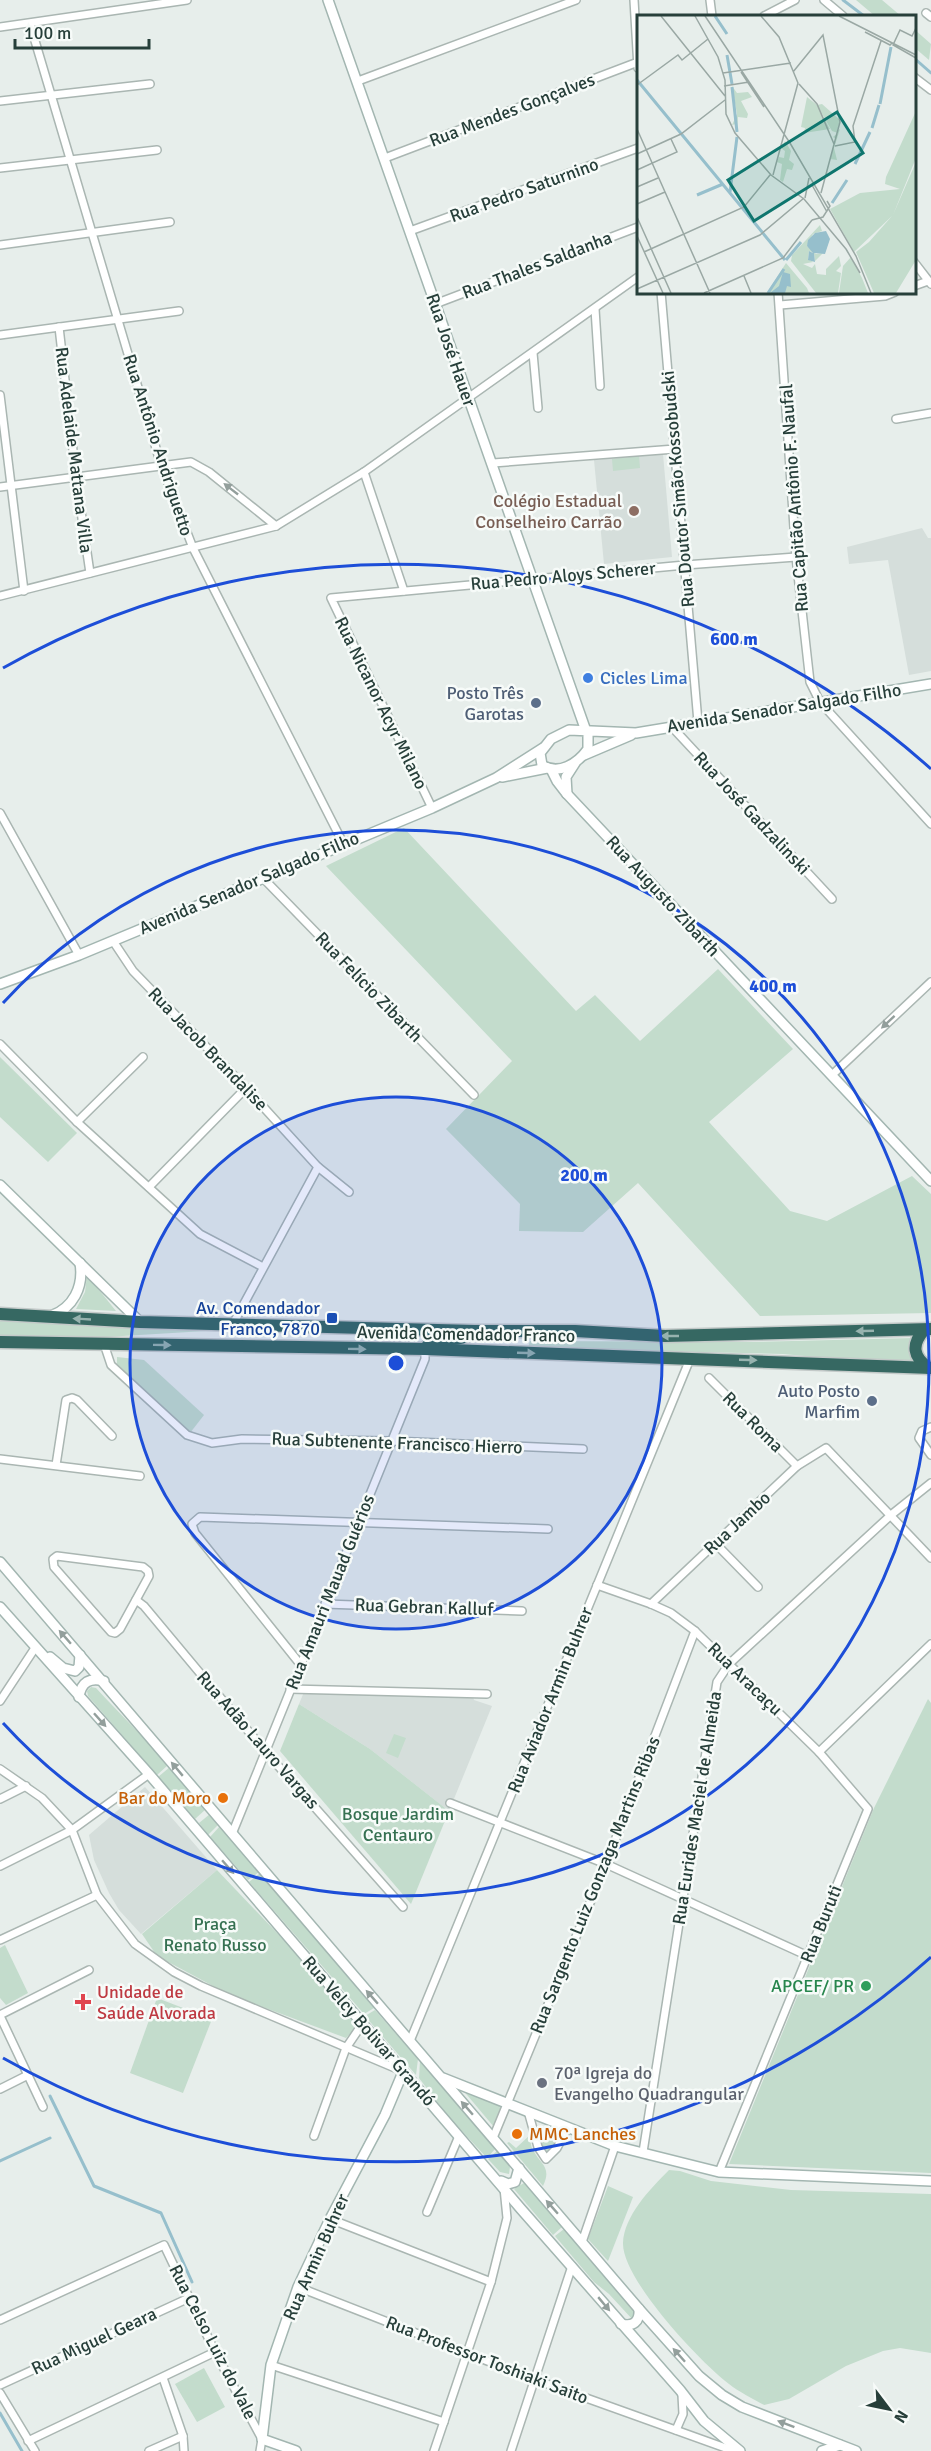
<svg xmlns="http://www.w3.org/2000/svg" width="931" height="2451" viewBox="0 0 931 2451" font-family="Signika,sans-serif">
  <rect width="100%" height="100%" fill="#e7eeeb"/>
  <!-- built -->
  <g fill="#d5dedb">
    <polygon points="663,454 672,557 604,564 594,460"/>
    <polygon points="922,528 928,538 931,538 931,671 909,675 888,560 849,564 847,547"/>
    <polygon points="304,1692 473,1697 474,1700 492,1706 449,1811 370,1749 299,1704"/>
    <polygon points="145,1787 217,1870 141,1934 119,1910 109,1893 94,1860 89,1835"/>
  </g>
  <!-- green -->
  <g fill="#c3dccc">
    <polygon points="856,0 882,0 901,16 875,16"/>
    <polygon points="914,29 931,44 929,60 915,48"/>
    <polygon points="639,456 640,468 613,471 612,459"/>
    <polygon points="404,828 576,1011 595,995 640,1041 718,969 793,1049 709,1122 790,1211 827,1221 912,1176 931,1194 931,1313 760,1316 638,1183 583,1232 519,1231 520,1204 446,1129 512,1061 326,866"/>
    <polygon points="0,1057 77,1133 48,1162 0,1117"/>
    <polygon points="87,1275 116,1311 76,1309 85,1292"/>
    <polygon points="0,1321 222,1330 106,1337 0,1335"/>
    <polygon points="914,1338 926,1367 783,1354 528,1348 530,1341 753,1342"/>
    <polygon points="117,1357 144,1360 204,1415 190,1433 117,1364"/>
    <path d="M 91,1687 L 96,1688 C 120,1714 145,1738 168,1765 L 157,1775 L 88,1696 L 87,1691 Z"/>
    <polygon points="928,1699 931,1703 931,2173 729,2164 874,1808"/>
    <polygon points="299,1704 370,1749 449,1811 411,1904 280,1751"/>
    <polygon points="394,1734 406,1738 398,1758 386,1753"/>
    <polygon points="170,1767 206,1809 195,1819 158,1777"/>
    <polygon points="210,1814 219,1824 208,1835 199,1823"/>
    <polygon points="220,1826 259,1872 248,1880 210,1837"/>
    <polygon points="217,1870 319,1977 357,2023 356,2028 346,2038 228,1994 157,1956 142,1934"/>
    <polygon points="260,1873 374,2008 364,2014 249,1882"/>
    <polygon points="5,1945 28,1993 6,2005 0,1998 0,1948"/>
    <polygon points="157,1998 212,2019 183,2093 130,2073"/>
    <polygon points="375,2010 418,2059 416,2075 365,2016"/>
    <polygon points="420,2061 495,2149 487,2158 448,2116 419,2078"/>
    <polygon points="462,2089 499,2105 501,2110 494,2127"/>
    <polygon points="554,2128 565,2132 559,2143 548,2153 543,2149 539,2137 545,2129"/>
    <path d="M 530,2135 C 531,2140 530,2145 533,2150 C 541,2165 552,2167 543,2186 L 507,2143 L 509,2142 L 516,2148 Z"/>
    <polygon points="497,2151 510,2167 509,2174 500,2172 488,2159"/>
    <path d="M 669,2170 L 680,2171 L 711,2181 L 791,2190 L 931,2194 L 931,2353 L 900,2348 L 883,2351 L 846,2366 L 789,2399 L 764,2405 C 752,2398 739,2392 729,2384 C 700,2362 622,2279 623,2243 C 624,2216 650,2189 669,2170 Z"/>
    <polygon points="524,2183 562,2227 553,2235 514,2189"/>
    <polygon points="608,2186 633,2197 608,2261 588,2239"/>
    <polygon points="564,2229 636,2314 633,2320 609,2294 594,2282 555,2236"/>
    <polygon points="204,2368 225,2407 197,2422 175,2384"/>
  </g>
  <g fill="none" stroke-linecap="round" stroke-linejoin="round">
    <!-- stream -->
    <g stroke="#96bfcc" stroke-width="3">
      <polyline points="843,0 864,16"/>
      <polyline points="914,58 931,73"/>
      <polyline points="50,2096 94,2186 161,2213 192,2282"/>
      <polyline points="0,2161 50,2138"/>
      <polyline points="0,2413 22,2451"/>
    </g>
    <!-- street casing -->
    <g stroke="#aab6b2" stroke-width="10">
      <g id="street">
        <polyline points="634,0 638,68"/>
        <polyline points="710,0 712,16"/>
        <polyline points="824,0 843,16"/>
        <polyline points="926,13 931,17"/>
        <polyline points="764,16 795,0"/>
        <polyline points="30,24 161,465 193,548 343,843"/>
        <polyline points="0,27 187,0"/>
        <polyline points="914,77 931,90"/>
        <polyline points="358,81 576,0"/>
        <polyline points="0,101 150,84"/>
        <polyline points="385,158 638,62"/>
        <polyline points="0,168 157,150"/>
        <polyline points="410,231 638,148"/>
        <polyline points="0,245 170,222"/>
        <polyline points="914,262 931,284"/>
        <polyline points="914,286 928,281"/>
        <polyline points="661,292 698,722"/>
        <polyline points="778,292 796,557 810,682 820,702 931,824"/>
        <polyline points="435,304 638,227"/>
        <polyline points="780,305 885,296 895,292"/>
        <polyline points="595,309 600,386"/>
        <polyline points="59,327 76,477 90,573"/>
        <polyline points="0,335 179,311"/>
        <polyline points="533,353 538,408"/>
        <polyline points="0,395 24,591"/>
        <polyline points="896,419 931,413"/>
        <polyline points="493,463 675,449"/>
        <polyline points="364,472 404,591"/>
        <polyline points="0,487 191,462 209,472 276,526"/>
        <polyline points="0,596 276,526 364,472 638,277"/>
        <polyline points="672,727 832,899"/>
        <polyline points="432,808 331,598 685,565 796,557"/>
        <polyline points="0,813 79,955"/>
        <polyline points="263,878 474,1095"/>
        <polyline points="113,941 133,971 246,1088 318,1167 233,1324"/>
        <polyline points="0,1044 77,1122 200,1234 263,1267"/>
        <polyline points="832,1075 931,982"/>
        <polyline points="77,1122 143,1057"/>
        <polyline points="318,1167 349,1192"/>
        <polyline points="149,1187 246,1088"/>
        <polyline points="104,1344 111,1365 187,1435 212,1443 242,1439 391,1441 583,1449"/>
        <polyline points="709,1378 797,1466"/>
        <polyline points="931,1427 922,1431 919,1438 931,1455"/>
        <polyline points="0,1459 140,1476"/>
        <polyline points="56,1465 66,1400 72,1398 77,1400 112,1436"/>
        <polyline points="715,1543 758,1587"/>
        <polygon points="57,1556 143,1567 148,1571 149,1576 120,1629 115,1633 111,1632 54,1567 53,1559"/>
        <polyline points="597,1585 651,1604 671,1613 695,1631 819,1752 868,1809 719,2172"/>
        <polyline points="136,1600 144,1606 265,1751 403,1907"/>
        <polyline points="325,1604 522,1611"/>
        <polyline points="651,1604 797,1466 826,1448 931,1558"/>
        <polyline points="300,1664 195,1533 192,1524 200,1517 548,1529"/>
        <polyline points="290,1689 487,1694"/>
        <polyline points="0,1701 35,1648"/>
        <polyline points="819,1752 931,1644"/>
        <polyline points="0,1769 42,1798 72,1830 97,1895 135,1944 174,1972 201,1986 402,2071"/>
        <polyline points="0,1799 26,1786"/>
        <polyline points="450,1803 606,1864 808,1956"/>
        <polyline points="232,1834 425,1359 425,1349"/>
        <polyline points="0,1866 72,1830 149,1774"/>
        <polyline points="0,1940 97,1895"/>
        <polyline points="0,2015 89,1970"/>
        <polyline points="0,2016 43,2107"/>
        <polyline points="410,2041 690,1359"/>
        <polyline points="0,2089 28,2075"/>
        <polyline points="528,2111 538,2147 546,2159 557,2148 568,2127"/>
        <polyline points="314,2136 346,2048 363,2023"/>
        <polyline points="493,2138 606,1864 695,1631"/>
        <polyline points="643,2152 717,1682 729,1664 891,1515 931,1483"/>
        <polyline points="427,2212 459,2136"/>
        <polyline points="330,2219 491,2282"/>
        <polyline points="582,2242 615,2146"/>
        <polyline points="298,2287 536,2380 734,2451"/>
        <polyline points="0,2320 164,2245 215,2352 262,2439 260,2451"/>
        <polyline points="271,2365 444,2422"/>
        <polyline points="163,2378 183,2436 184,2451"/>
        <polyline points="0,2385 189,2298"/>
        <polyline points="0,2393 35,2451"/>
        <polyline points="676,2430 683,2414 682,2395"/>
        <polyline points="28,2441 215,2352"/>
        <polyline points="149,2451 183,2436"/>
        <polyline points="434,2451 491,2282 507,2218 504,2188"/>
        <polyline points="511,2451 572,2266"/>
      </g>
    </g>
    <!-- secondary casing -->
    <g stroke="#a3b6b1" stroke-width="12">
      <g id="secondary">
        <polyline points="328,0 586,731"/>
        <path d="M 588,732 L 588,749 C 578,763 559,776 542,765 L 540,753 L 551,739 L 569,730 L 636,733 L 931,684"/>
        <polyline points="584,755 631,735"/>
        <polyline points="551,769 557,781 567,794 931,1181"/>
        <polyline points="502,777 547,768"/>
        <polyline points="567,794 566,777 575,763"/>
        <polyline points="0,984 79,955 432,808 496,778 543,748"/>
        <polyline points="0,1185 140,1322"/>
        <path d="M 51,1316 C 73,1308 84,1287 80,1263"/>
        <polyline points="0,1562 639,2309 699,2376 722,2395 742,2407 856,2451"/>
        <polyline points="0,1607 149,1774 521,2209 680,2390 704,2421 740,2451"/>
        <polyline points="50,1657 63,1668 75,1671 79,1667 80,1655"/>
        <path d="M 79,1697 C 81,1682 90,1677 104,1681"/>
        <polyline points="443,2078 615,2146 719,2172 931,2181"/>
        <polyline points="501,2181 508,2184 515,2182 519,2168"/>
        <path d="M 621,2324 C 633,2327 640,2322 639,2309"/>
        <polyline points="296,2451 262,2439 271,2365 298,2287 330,2219 385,2115 403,2072"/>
        <polyline points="822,2451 840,2445"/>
      </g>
    </g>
    <!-- highway casing -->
    <g stroke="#c3c9c8" stroke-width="15">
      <g id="highway">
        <polyline points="0,1314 140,1322 474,1331 575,1331 665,1336 931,1329"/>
        <path d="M 924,1330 C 911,1345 913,1357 929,1368"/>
        <polyline points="0,1342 425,1349 931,1368"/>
        <path d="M 425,1349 L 433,1339 C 447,1339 462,1341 473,1332"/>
      </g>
    </g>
    <!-- street -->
    <use href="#street" stroke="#fff" stroke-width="7"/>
    <!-- secondary -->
    <use href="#secondary" stroke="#fff" stroke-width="9"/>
    <!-- highway -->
    <use href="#highway" stroke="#366862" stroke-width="12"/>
  </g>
  <!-- one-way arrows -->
  <defs><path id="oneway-solid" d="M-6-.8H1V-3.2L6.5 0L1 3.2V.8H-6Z" transform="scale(1.5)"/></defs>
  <g fill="#939f9c">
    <use href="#oneway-solid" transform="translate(231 489) rotate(-142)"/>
    <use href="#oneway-solid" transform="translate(888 1022) rotate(137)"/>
    <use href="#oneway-solid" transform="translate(65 1637) rotate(-131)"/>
    <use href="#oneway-solid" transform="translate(100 1720) rotate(48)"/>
    <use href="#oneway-solid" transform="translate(177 1769) rotate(-130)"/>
    <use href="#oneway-solid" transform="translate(228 1867) rotate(49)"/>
    <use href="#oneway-solid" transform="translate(372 1997) rotate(-131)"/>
    <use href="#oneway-solid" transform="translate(467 2108) rotate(-131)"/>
    <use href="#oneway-solid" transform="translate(552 2207) rotate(-131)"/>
    <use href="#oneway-solid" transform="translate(604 2304) rotate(50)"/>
    <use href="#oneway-solid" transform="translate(679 2355) rotate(-132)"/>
    <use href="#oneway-solid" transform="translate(786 2424) rotate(-159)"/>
  </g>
  <g fill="#96b2ae">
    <use href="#oneway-solid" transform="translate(82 1319) rotate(-177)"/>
    <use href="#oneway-solid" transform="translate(865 1331) rotate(178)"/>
    <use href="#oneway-solid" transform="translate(670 1336) rotate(180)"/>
    <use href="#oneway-solid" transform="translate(162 1345) rotate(1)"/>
    <use href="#oneway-solid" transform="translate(357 1349) rotate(1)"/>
    <use href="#oneway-solid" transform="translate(526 1353) rotate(2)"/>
    <use href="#oneway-solid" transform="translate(748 1360) rotate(2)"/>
  </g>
  <!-- distance rings -->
  <circle cx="396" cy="1363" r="266" fill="#1d4ed8" fill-opacity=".12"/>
  <g fill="none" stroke="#1d4ed8" stroke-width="3">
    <circle cx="396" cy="1363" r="266"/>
    <path d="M3 1003A533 533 0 1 1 3 1723"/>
    <path d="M931 1957A799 799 0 0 1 3 2058M3 668A799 799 0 0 1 931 769"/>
  </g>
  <!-- markers -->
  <circle fill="#8d6e63" stroke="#f7fbf9" stroke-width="2" cx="634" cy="511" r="6"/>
  <circle fill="#3f7fe0" stroke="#f7fbf9" stroke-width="2" cx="588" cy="678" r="6"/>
  <g fill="#5c6f8a" stroke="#f7fbf9" stroke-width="2">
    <circle cx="536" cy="703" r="6"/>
    <circle cx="872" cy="1401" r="6"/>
  </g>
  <rect fill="#1a4fb4" stroke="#f7fbf9" stroke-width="2" x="326" y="1312" width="12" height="12" rx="3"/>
  <g fill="#e8710a" stroke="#f7fbf9" stroke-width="2">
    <circle cx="223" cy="1798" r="6"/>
    <circle cx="517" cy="2134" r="6"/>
  </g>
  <circle fill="#2e9e5b" stroke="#f7fbf9" stroke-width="2" cx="866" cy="1986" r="6"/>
  <path fill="#e0444e" stroke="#f7fbf9" stroke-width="2" d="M80 1993h6v6h6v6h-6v6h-6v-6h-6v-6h6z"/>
  <circle fill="#6b7280" stroke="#f7fbf9" stroke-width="2" cx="542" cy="2083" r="6"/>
  <g text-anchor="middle" stroke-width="5" stroke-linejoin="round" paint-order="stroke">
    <!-- street labels -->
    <g font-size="18" fill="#273f3a" stroke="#f7fbf9">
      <text transform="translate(512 110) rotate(-21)" y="6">Rua Mendes Gonçalves</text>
      <text transform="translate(524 190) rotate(-20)" y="6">Rua Pedro Saturnino</text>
      <text transform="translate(537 265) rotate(-21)" y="6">Rua Thales Saldanha</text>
      <text transform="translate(451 350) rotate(71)" y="6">Rua José Hauer</text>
      <text transform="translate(158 445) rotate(72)" y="6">Rua Antônio Andriguetto</text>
      <text transform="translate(74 450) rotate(83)" y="6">Rua Adelaide Mattana Villa</text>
      <text transform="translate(678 489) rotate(-95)" y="6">Rua Doutor Simão Kossobudski</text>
      <text transform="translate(794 498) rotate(-94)" y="6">Rua Capitão Antônio F. Naufal</text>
      <text transform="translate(563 576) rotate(-5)" y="6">Rua Pedro Aloys Scherer</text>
      <text transform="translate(381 703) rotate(64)" y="6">Rua Nicanor Acyr Milano</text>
      <text transform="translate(784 708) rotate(-9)" y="6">Avenida Senador Salgado Filho</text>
      <text transform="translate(752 813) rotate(47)" y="6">Rua José Gadzalinski</text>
      <text transform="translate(249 883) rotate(-23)" y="6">Avenida Senador Salgado Filho</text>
      <text transform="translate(663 896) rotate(47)" y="6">Rua Augusto Zibarth</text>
      <text transform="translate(369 987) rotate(46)" y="6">Rua Felício Zibarth</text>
      <text transform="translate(208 1049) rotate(46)" y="6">Rua Jacob Brandalise</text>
      <text transform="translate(466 1334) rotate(1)" y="6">Avenida Comendador Franco</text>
      <text transform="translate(753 1422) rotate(45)" y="6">Rua Roma</text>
      <text transform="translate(397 1443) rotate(2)" y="6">Rua Subtenente Francisco Hierro</text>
      <text transform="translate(737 1523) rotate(-43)" y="6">Rua Jambo</text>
      <text transform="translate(330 1592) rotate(-68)" y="6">Rua Amauri Mauad Guérios</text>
      <text transform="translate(424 1607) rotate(2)" y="6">Rua Gebran Kalluf</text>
      <text transform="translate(745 1679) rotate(44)" y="6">Rua Aracaçu</text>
      <text transform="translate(550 1700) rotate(-68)" y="6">Rua Aviador Armin Buhrer</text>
      <text transform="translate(258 1740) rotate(49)" y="6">Rua Adão Lauro Vargas</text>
      <text transform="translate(697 1808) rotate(-81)" y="6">Rua Eurides Maciel de Almeida</text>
      <text transform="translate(595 1885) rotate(-68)" y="6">Rua Sargento Luiz Gonzaga Martins Ribas</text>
      <text transform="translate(821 1924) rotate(-68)" y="6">Rua Buruti</text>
      <text transform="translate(369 2031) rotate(49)" y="6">Rua Velcy Bolivar Grandó</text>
      <text transform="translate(316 2257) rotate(-66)" y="6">Rua Armin Buhrer</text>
      <text transform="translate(94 2341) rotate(-25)" y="6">Rua Miguel Geara</text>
      <text transform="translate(213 2342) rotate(63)" y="6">Rua Celso Luiz do Vale</text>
      <text transform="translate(487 2360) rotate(21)" y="6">Rua Professor Toshiaki Saito</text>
    </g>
    <!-- education labels -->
    <g font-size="18" fill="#785e54" stroke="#f7fbf9" text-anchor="end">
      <text x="622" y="507">Colégio Estadual<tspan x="622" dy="21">Conselheiro Carrão</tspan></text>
    </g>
    <!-- shop labels -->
    <g font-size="18" fill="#366cbe" stroke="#f7fbf9" text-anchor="start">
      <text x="600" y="684">Cicles Lima</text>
    </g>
    <!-- service labels -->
    <g font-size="18" fill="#4e5e75" stroke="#f7fbf9" text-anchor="end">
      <text x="524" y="699">Posto Três<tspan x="524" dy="21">Garotas</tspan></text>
      <text x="860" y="1397">Auto Posto<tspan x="860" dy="21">Marfim</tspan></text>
    </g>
    <!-- transit labels -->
    <g font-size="18" fill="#164399" stroke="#f7fbf9" text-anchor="end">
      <text x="320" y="1314">Av. Comendador<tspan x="320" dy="21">Franco, 7870</tspan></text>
    </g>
    <!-- food labels -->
    <g font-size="18" fill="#c56008" stroke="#f7fbf9" text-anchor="end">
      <text x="211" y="1804">Bar do Moro</text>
      <text x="529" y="2140" text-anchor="start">MMC Lanches</text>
    </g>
    <!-- park labels -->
    <g font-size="18" fill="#367152" stroke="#f7fbf9">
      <text x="398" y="1820">Bosque Jardim<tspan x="398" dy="21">Centauro</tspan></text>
      <text x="215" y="1930">Praça<tspan x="215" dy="21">Renato Russo</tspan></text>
    </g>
    <!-- leisure labels -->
    <g font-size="18" fill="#27864d" stroke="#f7fbf9" text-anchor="end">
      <text x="854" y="1992">APCEF/ PR</text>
    </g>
    <!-- health labels -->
    <g font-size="18" fill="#be3a42" stroke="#f7fbf9" text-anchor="start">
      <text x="97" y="1998">Unidade de<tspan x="97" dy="21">Saúde Alvorada</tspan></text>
    </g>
    <!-- worship labels -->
    <g font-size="18" fill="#5b616d" stroke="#f7fbf9" text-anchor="start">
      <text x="554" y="2079">70ª Igreja do<tspan x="554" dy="21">Evangelho Quadrangular</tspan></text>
    </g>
  </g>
  <!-- overview -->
  <g transform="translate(637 15)">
    <rect width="279" height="279" fill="#e7eeeb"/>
    <path d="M 95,71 L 100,78 L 111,77 L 115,82 L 104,86 L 111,99 L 110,103 L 101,102 L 100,117 L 99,109 L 95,110 L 100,99 ZM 170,82 L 180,90 L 185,89 L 203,105 L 200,116 L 203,114 L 197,133 L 200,145 L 193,144 L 190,155 L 199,124 L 196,122 L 201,118 L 195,116 L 181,92 L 193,114 L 167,118 L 168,113 L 164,112 ZM 279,96 L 279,143 L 256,200 L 279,147 L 279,245 L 259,278 L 237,278 L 219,237 L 232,227 L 255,201 L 217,237 L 193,194 L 223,178 L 263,174 L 248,169 L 249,162 ZM 148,126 L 154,136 L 152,145 L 157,149 L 155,155 L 150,154 L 146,167 L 143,165 L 145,149 L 140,147 L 142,142 L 147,143 L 148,136 L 144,133 ZM 183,210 L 185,216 L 176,219 L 170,231 L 179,239 L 186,238 L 178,246 L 177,238 L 172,236 L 171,244 L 176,247 L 166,249 L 175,253 L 178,249 L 180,259 L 189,260 L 189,254 L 202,241 L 204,251 L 199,256 L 204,258 L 201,278 L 179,278 L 154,246 L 155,240 ZM 214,242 L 225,263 L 231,278 L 202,278 L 206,251 ZM 149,248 L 170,273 L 172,278 L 130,278 Z" fill="#c3dccc"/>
    <path d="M 189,216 L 193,224 L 188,239 L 177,238 L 178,247 L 171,245 L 172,236 L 176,238 L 170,231 L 171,225 L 178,218 ZM 146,257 L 153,259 L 154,272 L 150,271 L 148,278 L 133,278 L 142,271 Z" fill="#96bfcc"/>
    <path fill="none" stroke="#96bfcc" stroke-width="3" d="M 78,1 L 90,19M 90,40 L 95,69M 0,65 L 148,245M 95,72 L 100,117M 243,89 L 254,32M 235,113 L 242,90M 218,149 L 233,117M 93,177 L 100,122M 60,180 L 86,169M 195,188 L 210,165M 149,245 L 164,227M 131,278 L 147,254"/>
    <path fill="none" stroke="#9aa8a4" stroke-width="1.5" d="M 24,1 L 88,81M 58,1 L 81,42 L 88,65 L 89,99 L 98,118 L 134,160 L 167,184 L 209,234M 68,1 L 153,128 L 219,241 L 234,278M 124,1 L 142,22 L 161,68 L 136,160M 202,1 L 279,40M 279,13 L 275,21 L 263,15 L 256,30 L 279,43M 228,17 L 253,30 L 255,28M 104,57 L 127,92M 156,57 L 186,20 L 203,107 L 184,178M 86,58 L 154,48M 162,69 L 180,89 L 197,129M 0,70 L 41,40 L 45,45 L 71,24M 87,71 L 112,67M 0,114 L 73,278M 198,131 L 218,127 L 216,111 L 244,26M 0,139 L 44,119 L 88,85M 0,155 L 40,137 L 34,124M 175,170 L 190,197M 0,172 L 21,163M 168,183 L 172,163M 0,189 L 28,177M 0,202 L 34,278M 175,205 L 186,202 L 193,191 L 190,186M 0,221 L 26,278M 209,234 L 223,258M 7,237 L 107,192 L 133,160M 107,261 L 114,278M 0,274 L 123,220 L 167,183M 67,278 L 146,243 L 175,205"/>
    <path fill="#0f766e" fill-opacity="0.15" stroke="#0f766e" stroke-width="3" d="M 200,97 L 226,138 L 117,206 L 91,165 Z"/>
    <rect width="279" height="279" fill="none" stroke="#273f3a" stroke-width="3"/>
  </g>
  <circle cx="396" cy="1363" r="9" fill="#1d4ed8" stroke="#f7fbf9" stroke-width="3"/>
  <g font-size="18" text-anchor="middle" font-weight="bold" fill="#1d4ed8" stroke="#f7fbf9" stroke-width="5" stroke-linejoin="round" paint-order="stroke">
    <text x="734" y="645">600 m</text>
    <text x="773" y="992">400 m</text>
    <text x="584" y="1181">200 m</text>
  </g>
  <!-- north arrow -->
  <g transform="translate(889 2409) rotate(122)" stroke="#f7fbf9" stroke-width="4.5" paint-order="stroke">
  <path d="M0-4.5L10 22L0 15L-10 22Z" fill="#273f3a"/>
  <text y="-9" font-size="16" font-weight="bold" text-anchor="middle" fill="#273f3a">N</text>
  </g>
  <!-- scale -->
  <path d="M15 39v9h134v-9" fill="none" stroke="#273f3a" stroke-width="3"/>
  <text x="24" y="39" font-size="18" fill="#273f3a" stroke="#f7fbf9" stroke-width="4.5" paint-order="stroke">100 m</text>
</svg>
